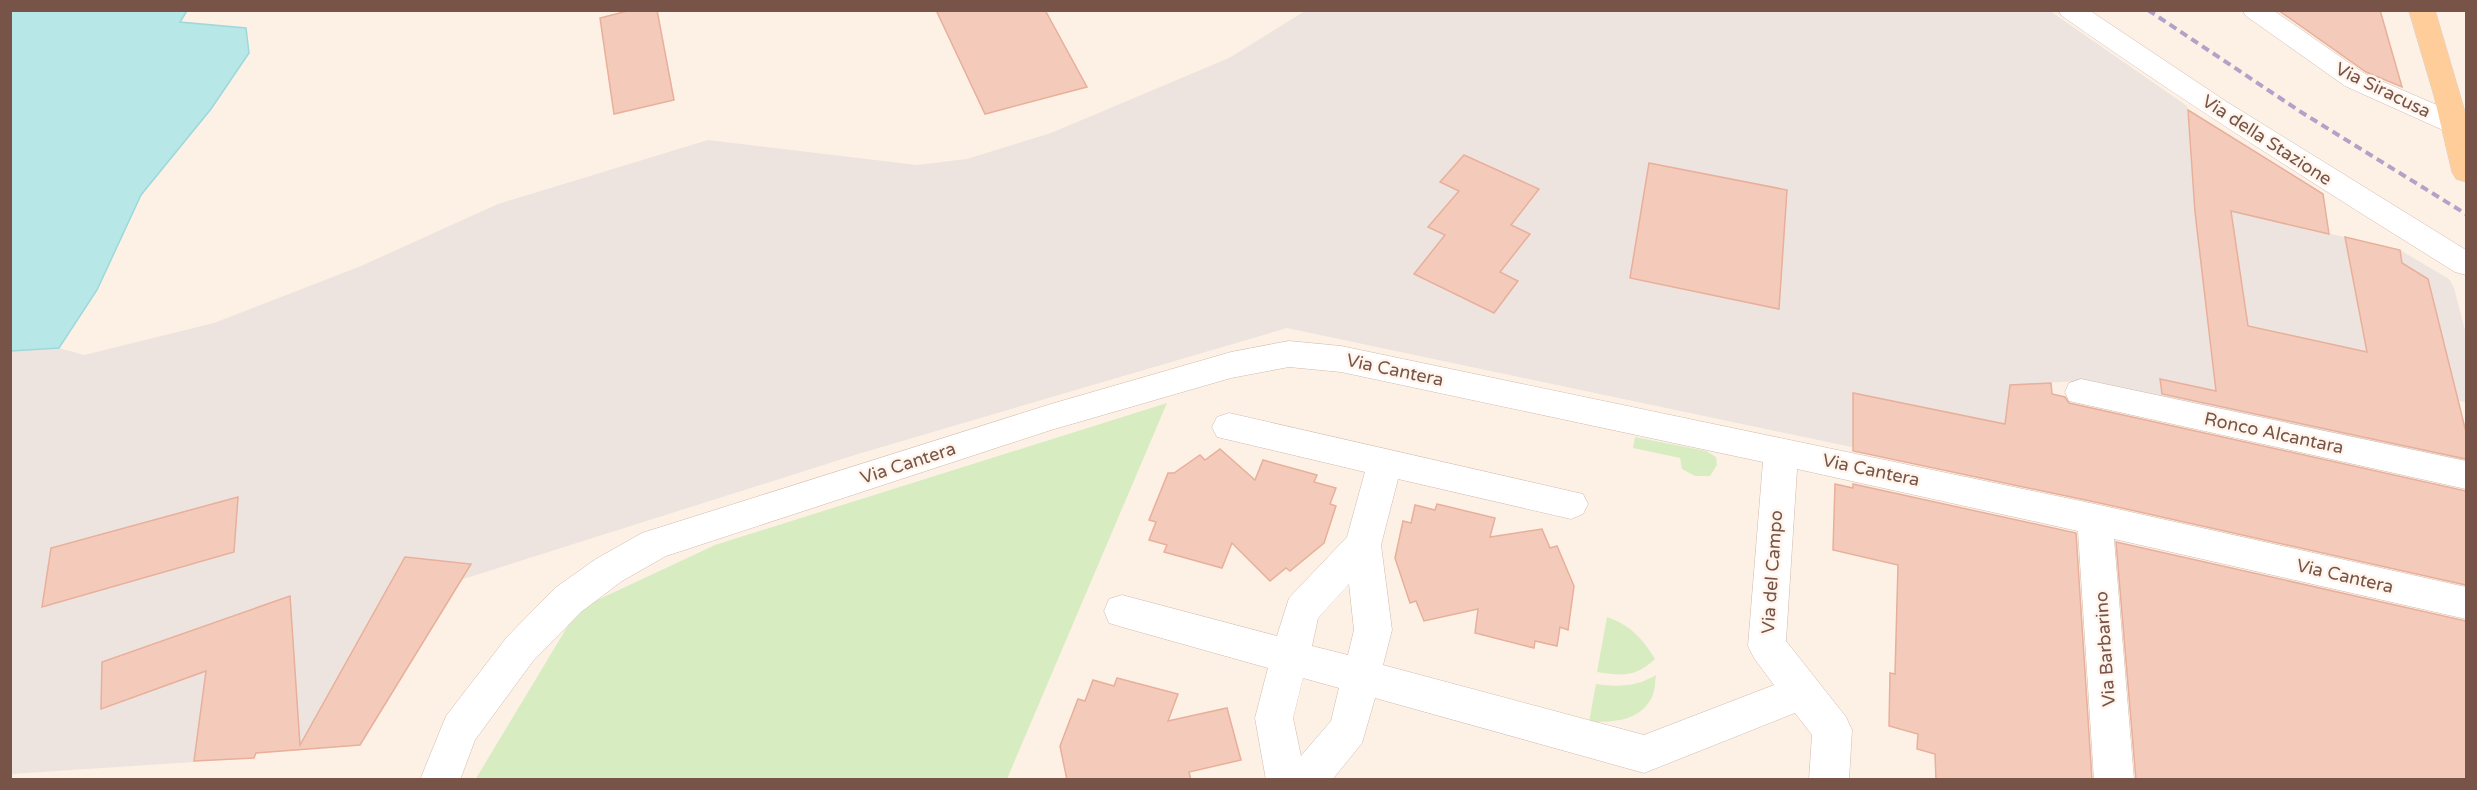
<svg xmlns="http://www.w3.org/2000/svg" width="2477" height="790" viewBox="0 0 2477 790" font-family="'Varela Round',sans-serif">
  <rect width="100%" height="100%" fill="#fdf1e5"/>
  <!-- industrial -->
  <polygon fill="#ede4df" points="1305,11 2050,11 2187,106 2194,202 2400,250 2449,279 2454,288 2466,334 2466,402 2459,401 2466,433 2466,467 2077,381 2010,385 2007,409 2012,481 1287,328 858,454 457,581 418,650 360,745 256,753 254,758 11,774 11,351 59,348 84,355 214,323 361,266 498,204 708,140 917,165 967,159 1051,133 1229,58"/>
  <!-- green -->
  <g fill="#d8ecc2">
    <polygon points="1167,403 1007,779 475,780 578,609 715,545"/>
    <polygon points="1635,437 1706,451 1716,457 1717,465 1710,476 1695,476 1682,469 1680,458 1633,448"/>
    <path d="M 1607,617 C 1630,625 1642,638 1655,659 C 1636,677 1623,676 1597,672 Z"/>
    <path d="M 1656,675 C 1655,682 1655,693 1651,699 C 1638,722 1612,722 1589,722 L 1596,684 C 1618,687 1636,687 1656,675 Z"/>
  </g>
  <!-- water -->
  <polygon fill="#b8e7e8" stroke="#9ed8db" stroke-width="1.5" points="11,10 187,11 180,22 246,28 249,53 211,109 141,195 97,290 59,348 11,351"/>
  <!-- building -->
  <g fill="#f4cbbb" stroke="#e8af9a" stroke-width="1.5">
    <polygon points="631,10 657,10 674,100 614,114 600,18"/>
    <polygon points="936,10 1045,10 1087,87 985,114"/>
    <polygon points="2278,10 2380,10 2402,87 2366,72"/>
    <polygon points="2188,110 2323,194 2329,234 2231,211 2248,326 2367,352 2345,237 2400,250 2402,263 2428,279 2466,432 2466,459 2162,394 2160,379 2216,391 2195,212"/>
    <polygon points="1464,155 1539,189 1511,225 1530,234 1500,272 1518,281 1494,313 1414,274 1445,235 1428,227 1459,191 1440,182"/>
    <polygon points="1649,163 1787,190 1779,309 1630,278"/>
    <polygon points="2051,383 2052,394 2065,397 2069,403 2466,491 2466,585 2095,502 1853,451 1853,393 2005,424 2010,385"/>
    <polygon points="1220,449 1255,480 1263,460 1317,475 1314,482 1336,488 1330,504 1336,506 1324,543 1290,571 1286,568 1270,581 1232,543 1222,568 1164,552 1167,545 1149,540 1156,522 1149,520 1168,473 1174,473 1200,455 1205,460"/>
    <polygon points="1835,484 1853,488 1853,484 2076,533 2092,780 1936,780 1935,754 1917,749 1918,734 1889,726 1890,673 1895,674 1898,565 1833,550"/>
    <polygon points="238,497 234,552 42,607 51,548"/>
    <polygon points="1437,504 1495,518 1490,537 1542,529 1550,548 1557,546 1574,586 1568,630 1560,627 1557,646 1535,641 1534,648 1475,633 1478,609 1424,621 1416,601 1410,603 1395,558 1403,521 1411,523 1415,505 1435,510"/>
    <polygon points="2116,542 2466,621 2466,780 2136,780"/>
    <polygon points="405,557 471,564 360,745 256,753 254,758 194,761 206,671 101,709 102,662 290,596 300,745"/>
    <polygon points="1117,678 1178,694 1168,721 1227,708 1241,760 1189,772 1191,780 1067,780 1060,746 1078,699 1085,701 1093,680 1114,686"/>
  </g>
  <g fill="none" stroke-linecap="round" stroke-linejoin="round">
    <!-- minor casing -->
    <g stroke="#d2b9ad" stroke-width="1">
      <g id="minor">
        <path d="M 2058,10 L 2089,10 L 2227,102 L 2466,250 L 2466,275 L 2455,272 C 2322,189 2190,106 2062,16 Z"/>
        <polygon points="2242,10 2273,10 2365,74 2465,117 2466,128 2455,134 2445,131 2345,86 2246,16"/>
        <path d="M 1289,341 L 1341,346 L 2095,504 L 2466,587 L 2466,619 L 2114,539 L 2134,780 L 2094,780 L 2078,531 L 1797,469 L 1786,641 L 1846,717 L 1852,730 L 1849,780 L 1809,780 L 1812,735 L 1795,713 L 1644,773 L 1375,698 L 1362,743 L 1332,780 L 1266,780 L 1255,718 L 1268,668 L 1122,627 L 1109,623 L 1104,611 L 1109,599 L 1122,595 L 1277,636 L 1289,598 L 1347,537 L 1365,472 L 1217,437 L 1212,427 L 1217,417 L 1229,413 L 1583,494 L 1588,504 L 1583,514 L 1571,519 L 1398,479 L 1381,545 L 1392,630 L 1383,665 L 1644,735 L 1774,685 L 1754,658 L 1748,646 L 1763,462 L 1341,372 L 1289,367 L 1231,378 L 1051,430 L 666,556 L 622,581 L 581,612 L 533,661 L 475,740 L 460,780 L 420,780 L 446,716 L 507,637 L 555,588 L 596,559 L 642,533 L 1051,404 L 1231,352 ZM 1349,584 L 1354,630 L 1348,655 L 1312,646 L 1318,618 ZM 1303,678 L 1339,688 L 1331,721 L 1301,756 L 1293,718 Z"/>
        <polygon points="2081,379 2466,461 2466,489 2069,401 2065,392 2069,383"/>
      </g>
    </g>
    <!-- major casing -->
    <g stroke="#d9cfcc" stroke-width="1">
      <polygon id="major" points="2409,10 2435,10 2466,115 2466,182 2456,179 2452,172 2434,96"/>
    </g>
    <!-- minor -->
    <use href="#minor" fill="#fff" fill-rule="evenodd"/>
    <!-- major -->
    <use href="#major" fill="#ffcd9a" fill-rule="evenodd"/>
    <!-- rail -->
    <polyline stroke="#b2a2c8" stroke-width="4" stroke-dasharray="8 5" stroke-linecap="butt" points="2148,10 2301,112 2466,214"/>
  </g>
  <g text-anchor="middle" stroke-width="5" stroke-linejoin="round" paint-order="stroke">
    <!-- street labels -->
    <g font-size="18" fill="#785448" stroke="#fff5ec">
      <text transform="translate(2383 90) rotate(26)" y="6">Via Siracusa</text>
      <text transform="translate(2267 140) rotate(33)" y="6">Via della Stazione</text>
      <text transform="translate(1395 370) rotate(12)" y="6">Via Cantera</text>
      <text transform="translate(2274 433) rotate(12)" y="6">Ronco Alcantara</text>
      <text transform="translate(908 463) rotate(-18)" y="6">Via Cantera</text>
      <text transform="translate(1871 470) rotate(12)" y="6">Via Cantera</text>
      <text transform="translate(1772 572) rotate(-86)" y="6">Via del Campo</text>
      <text transform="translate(2345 576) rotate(13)" y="6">Via Cantera</text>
      <text transform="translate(2105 649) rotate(-94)" y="6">Via Barbarino</text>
    </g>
  </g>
  <!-- border -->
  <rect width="2477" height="790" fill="none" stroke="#785448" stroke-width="24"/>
</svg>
